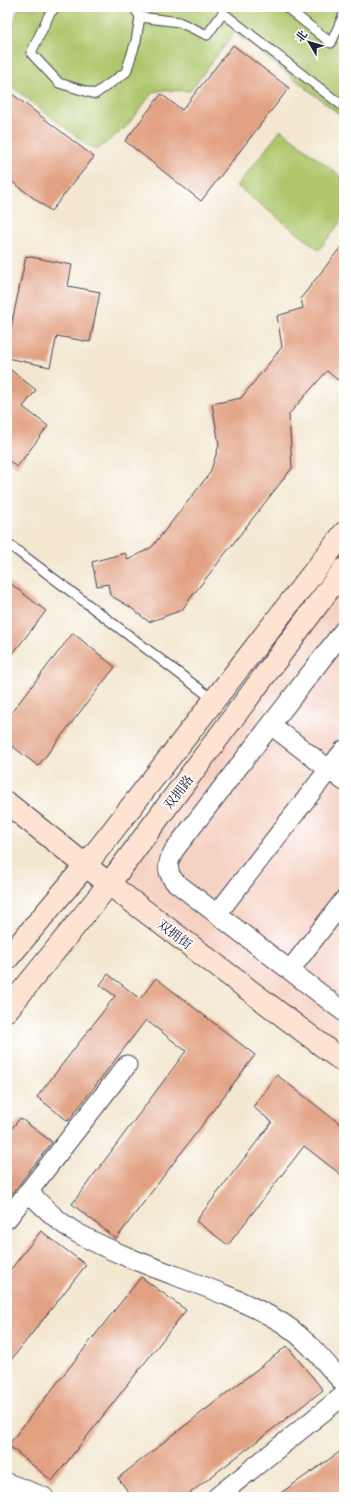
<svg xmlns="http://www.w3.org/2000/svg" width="351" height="1504" viewBox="0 0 351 1504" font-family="'IM FELL Double Pica','Noto Serif SC',serif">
  <rect width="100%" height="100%" fill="#fff"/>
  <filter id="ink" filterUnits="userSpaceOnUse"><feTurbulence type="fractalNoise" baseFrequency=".025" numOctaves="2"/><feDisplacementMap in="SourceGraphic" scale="8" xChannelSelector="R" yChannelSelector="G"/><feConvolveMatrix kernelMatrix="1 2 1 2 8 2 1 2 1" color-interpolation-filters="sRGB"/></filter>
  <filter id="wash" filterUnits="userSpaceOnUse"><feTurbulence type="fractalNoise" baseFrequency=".012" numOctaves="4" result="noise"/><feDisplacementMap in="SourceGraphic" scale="16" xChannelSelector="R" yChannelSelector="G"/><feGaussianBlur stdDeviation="0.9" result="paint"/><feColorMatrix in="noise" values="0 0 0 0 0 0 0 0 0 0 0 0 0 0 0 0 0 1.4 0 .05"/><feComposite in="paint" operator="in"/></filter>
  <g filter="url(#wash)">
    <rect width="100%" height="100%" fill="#f3e7d0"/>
    <!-- built -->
    <polygon fill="#f6d2c3" points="344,578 344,1062 109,884"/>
    <!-- green -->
    <g fill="#aec76c" stroke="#687454">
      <polygon points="19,7 28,7 35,9 36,7 344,7 344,118 235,32 190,91 165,90 153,92 126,127 97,150 89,146 7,83 7,44"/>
      <polygon points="281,130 344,179 344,217 319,250 237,186"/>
    </g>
    <g id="blocks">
      <!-- building -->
      <g fill="#e2a082">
        <polygon points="233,45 289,88 201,201 125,141 161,94 182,110"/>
        <polygon points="7,90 94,157 51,211 7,178"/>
        <polygon points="344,243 344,371 338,380 327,371 289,414 292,468 189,600 182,610 149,622 130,607 110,595 108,584 97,586 92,562 125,553 128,560 152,547 210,473 219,445 212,404 241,398 282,347 277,316 303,308 301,298"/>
        <polygon points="26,256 72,265 68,286 100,292 90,342 57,336 50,367 7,358 7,346"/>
        <polygon points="7,367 36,390 23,407 48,426 17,467 7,459"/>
        <polygon points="7,581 46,611 7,661"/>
        <polygon points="73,633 115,667 38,766 7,742 7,718"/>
        <polygon points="108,974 140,999 156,978 255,1055 116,1239 72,1204 186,1051 146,1020 68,1121 37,1097 115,996 100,985"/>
        <polygon points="277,1075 344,1127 344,1177 304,1146 228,1245 196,1221 272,1122 253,1107"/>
        <polygon points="20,1118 52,1142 7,1200 7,1135"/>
        <polygon points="41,1231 86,1265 7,1365 7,1274"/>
        <polygon points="141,1277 186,1310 52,1481 8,1445"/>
        <polygon points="287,1346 323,1390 185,1497 132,1497 118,1478"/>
        <polygon points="344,1449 344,1497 275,1497"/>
      </g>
    </g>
  </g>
  <g filter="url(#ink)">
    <use href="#blocks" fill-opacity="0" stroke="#414051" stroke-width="1"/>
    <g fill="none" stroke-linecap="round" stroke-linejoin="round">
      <!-- lane casing -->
      <g stroke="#414051" stroke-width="11">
        <g id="lane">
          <polyline points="56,7 50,13 31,53 59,83 95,94 126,72 136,41 140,17 179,22 207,35 223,13 344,107"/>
          <polyline points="134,7 140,17"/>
          <polyline points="286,7 331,43 344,14"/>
          <polyline points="7,543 214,700"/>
        </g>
      </g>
      <!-- street casing -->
      <g stroke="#414051" stroke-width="21">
        <g id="street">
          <path d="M 344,630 L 175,849 C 168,860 165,870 174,881 L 344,1012"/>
          <polyline points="271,725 344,781"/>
          <polyline points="217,914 344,750"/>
          <polyline points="290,970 344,900"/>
          <path d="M 28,1192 C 44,1207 60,1224 79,1234 C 141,1268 212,1284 274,1318 C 302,1333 323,1360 344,1384"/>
          <polyline points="7,1219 127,1065"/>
          <polyline points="7,1483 44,1497"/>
          <polyline points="217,1497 344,1395"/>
        </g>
      </g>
      <!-- secondary casing -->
      <g stroke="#414051" stroke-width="24">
        <g id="secondary">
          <polyline points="7,803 109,884 344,1062"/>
          <polyline points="7,959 86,865 344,533"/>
          <polyline points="7,1010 109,884 344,569"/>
        </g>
      </g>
      <!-- lane -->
      <use href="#lane" stroke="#fff" stroke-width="9"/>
      <!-- street -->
      <use href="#street" stroke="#fff" stroke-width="19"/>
      <!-- secondary -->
      <use href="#secondary" stroke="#fee3d2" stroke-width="22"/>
    </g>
  </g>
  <g text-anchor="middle" stroke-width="3.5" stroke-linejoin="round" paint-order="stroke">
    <!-- street labels -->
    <g font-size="13" fill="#22223b" stroke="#fff">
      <text transform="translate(178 792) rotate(-53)" y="5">双拥路</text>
      <text transform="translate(175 934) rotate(37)" y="5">双拥街</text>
    </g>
  </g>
  <!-- margin -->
  <rect width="351" height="1504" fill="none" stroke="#fff" stroke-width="24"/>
  <!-- north arrow -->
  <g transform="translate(309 42) rotate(308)" stroke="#ffffff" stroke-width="3" paint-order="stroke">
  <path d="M0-3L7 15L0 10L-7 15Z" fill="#22223b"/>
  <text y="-6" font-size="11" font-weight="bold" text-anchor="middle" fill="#22223b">北</text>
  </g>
</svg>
